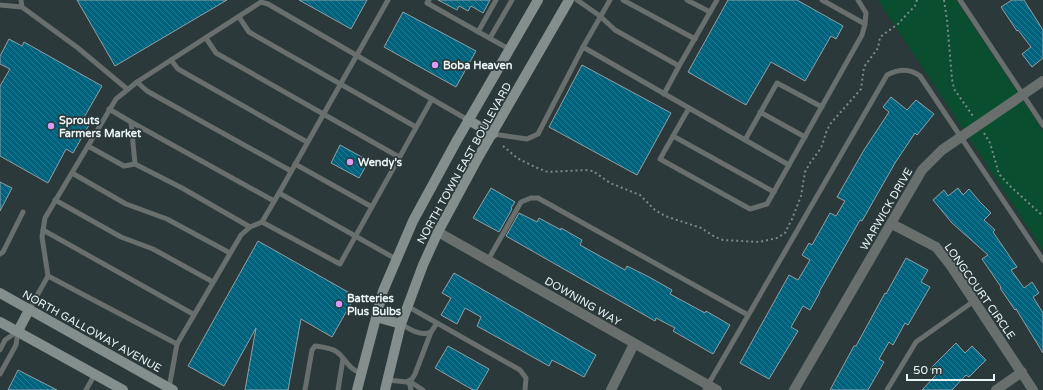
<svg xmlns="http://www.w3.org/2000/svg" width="1043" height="390" viewBox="0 0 1043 390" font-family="'Varela Round',sans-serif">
  <defs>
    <pattern id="building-back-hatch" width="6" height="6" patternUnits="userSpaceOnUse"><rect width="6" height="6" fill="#00637e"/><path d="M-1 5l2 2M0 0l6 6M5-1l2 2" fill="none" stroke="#257a91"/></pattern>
  </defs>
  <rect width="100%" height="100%" fill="#2b393a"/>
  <!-- grass -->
  <polygon fill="#0a4e30" points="878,0 956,0 1043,131 1043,250"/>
  <!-- building -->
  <g fill="url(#building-back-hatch)" stroke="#919fa5">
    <polygon points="77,0 227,0 115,66"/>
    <polygon points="299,0 367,0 351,29"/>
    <polygon points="438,0 490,0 483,13 471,6 468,11 459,6 457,10"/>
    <polygon points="728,0 797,0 843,26 836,39 831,36 805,81 771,62 746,105 688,72"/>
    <polygon points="1012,0 1024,0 1043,30 1043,58 1032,67 1022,54 1031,47 1018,30 1017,31 1001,7"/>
    <polygon points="403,12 476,51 456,87 384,47"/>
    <polygon points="9,39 22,46 24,42 102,86 82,121 89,125 73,153 66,149 48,183 0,156 0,86 10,69 0,64 0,56"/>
    <polygon points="582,65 671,113 637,175 549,127"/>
    <polygon points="891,97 907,110 916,100 934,114 917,135 915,133 895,163 862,221 860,220 819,292 820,292 810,310 803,306 791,327 798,331 769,379 740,363 789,275 798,280 810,260 802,255 809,243 812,245 830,213 836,216 845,201 837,197 864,150 889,112 883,107"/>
    <polygon points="340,145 369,161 359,178 331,163"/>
    <polygon points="0,182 12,188 0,211"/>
    <polygon points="491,188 515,202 511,208 512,209 499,232 473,218"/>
    <polygon points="958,188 963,195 969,189 980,202 991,213 984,220 995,230 993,232 1017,267 1011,270 1024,288 1032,282 1039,293 1033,297 1043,313 1043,353 1016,309 1015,310 1000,288 1001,287 982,259 988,255 952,223 933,200 944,190 948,196"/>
    <polygon points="519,213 537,222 539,218 561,230 561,228 582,240 580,245 625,270 627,266 649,277 672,290 670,294 705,313 706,311 730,325 713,354 673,331 675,328 656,318 655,321 506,236"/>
    <polygon points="258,241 355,296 332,337 301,319 288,390 245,390 256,328 224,386 188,366"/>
    <polygon points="906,258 928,270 921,282 930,287 923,299 908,325 905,323 893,345 889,342 879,359 884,362 868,390 830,390 854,346 856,346 885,293 886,294"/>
    <polygon points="454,273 596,355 584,377 552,360 549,366 477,326 481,317 465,308 457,324 441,315 451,298 442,293"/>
    <polygon points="956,343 965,353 972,346 986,360 969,377 966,375 952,390 922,390 936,375 930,369"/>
    <polygon points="448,346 489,369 477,390 473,390 435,368"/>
    <polygon points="18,370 57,390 8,390"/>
  </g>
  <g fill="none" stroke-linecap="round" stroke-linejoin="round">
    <!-- path -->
    <g stroke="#7c8889" stroke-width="2" stroke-dasharray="2 3" stroke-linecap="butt">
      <polyline points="944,0 947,20 952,79 954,89 973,116"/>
      <polyline points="984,133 990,143 999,174 1010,186 1043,216"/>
      <polyline points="503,146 517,158 535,167 548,172 586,170 593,171 610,183 640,195 655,210 665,216 701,228 715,237 723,240 759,242 777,238 785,233 792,219 801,196 805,172 810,163 821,148 827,130 831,123 861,89 864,67 878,48 880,37 898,24 909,12 915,6 917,0"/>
    </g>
    <!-- service -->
    <g stroke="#686f6d" stroke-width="5">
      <polyline points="21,0 22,7"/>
      <polyline points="429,0 427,3 509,49"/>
      <polyline points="577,0 600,16 615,30 679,66 717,0"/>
      <polyline points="610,0 583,47 689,108 660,159 750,209 767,204 862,35 865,24 822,0"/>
      <polyline points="623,0 695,39"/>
      <polyline points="687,0 710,12"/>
      <polyline points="858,0 866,13 865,24"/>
      <polyline points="960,0 1043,125"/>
      <polyline points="0,5 22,7 78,48 127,89"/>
      <polyline points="239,17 249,32 416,127"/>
      <polyline points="478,32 496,0"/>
      <polyline points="206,38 216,53 399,157"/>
      <polyline points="490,38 512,0"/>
      <polyline points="171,60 178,69 307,142"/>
      <polyline points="137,82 147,91 291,171"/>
      <polyline points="664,94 679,66"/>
      <polyline points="689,108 789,165"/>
      <polyline points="760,112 805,137"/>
      <polyline points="131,122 274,201"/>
      <polyline points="493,134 527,139 538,134 583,47"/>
      <polyline points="673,136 774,192"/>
      <polyline points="745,140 777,83 822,107"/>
      <polyline points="88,146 124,166 135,164 131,122 109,109"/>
      <polyline points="135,164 182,188 250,227"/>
      <polyline points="295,164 372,207"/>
      <polyline points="72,173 126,204 167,219 230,253"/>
      <polyline points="279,193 388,0"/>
      <polyline points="55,200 121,237 153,249 213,282"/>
      <polyline points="262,222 340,264 432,99"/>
      <polyline points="43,230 193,314"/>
      <polyline points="0,254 3,252 23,212"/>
      <polyline points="488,260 521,202 531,198 538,198 748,315"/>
      <polyline points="48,276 177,344"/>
      <polyline points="407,306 520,370 526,378 525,390"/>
      <polyline points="29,310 48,276 42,237 45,218 116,99 137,82 261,2 268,4 468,120"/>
      <path d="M 401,324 C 410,329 421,337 431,332 L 437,323"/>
      <polyline points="0,350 5,340 18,331"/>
      <polyline points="0,374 16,345 18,331"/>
      <polyline points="387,380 407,382 412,379 415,374 431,332"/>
      <polyline points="409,381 423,390"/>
      <polyline points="409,381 411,390"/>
      <polyline points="169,388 177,344 241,235 250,227 262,222 279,193 396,259"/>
      <polyline points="86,390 95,374"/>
      <path d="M 305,390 L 312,350 L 315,346 C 322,347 332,348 337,352 C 346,359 349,370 361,373"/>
      <polyline points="338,390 343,359"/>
      <path d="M 705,390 L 887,75 C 899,69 909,68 920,76 L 1043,260"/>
      <polyline points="887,390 916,342 974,301"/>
    </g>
    <!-- minor -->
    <g stroke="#686f6d" stroke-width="10">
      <polyline points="892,224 936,247 951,266 1033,390"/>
      <polyline points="438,232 717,390"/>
      <polyline points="611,390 634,344"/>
      <polyline points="794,390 922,170 942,150 1043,81"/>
      <polyline points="996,390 1022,372"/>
    </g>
    <!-- secondary -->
    <g stroke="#848e8c" stroke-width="10">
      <polyline points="468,120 493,134"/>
      <polyline points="0,293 173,390"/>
      <polyline points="376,317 401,324"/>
      <polyline points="0,322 123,390"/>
      <polyline points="18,331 29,310"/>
      <polyline points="357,390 383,291 413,221 456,142 538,0"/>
      <polyline points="385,390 401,324 423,265 438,232 479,156 569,0"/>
    </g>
  </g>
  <!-- markers -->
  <g fill="#da9af6" stroke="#2b393a" stroke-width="1.5">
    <circle cx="435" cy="65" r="4"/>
    <circle cx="51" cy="126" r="4"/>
    <circle cx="350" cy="162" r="4"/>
    <circle cx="339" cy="304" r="4"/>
  </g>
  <g text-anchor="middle" stroke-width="3.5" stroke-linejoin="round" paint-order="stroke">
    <!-- poi labels -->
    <g font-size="11" font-weight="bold" fill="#ecf5f6" stroke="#2b393a" text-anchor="start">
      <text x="443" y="69">Boba Heaven</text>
      <text x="59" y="124">Sprouts<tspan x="59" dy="13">Farmers Market</tspan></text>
      <text x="358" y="166">Wendy's</text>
      <text x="347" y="302">Batteries<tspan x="347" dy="13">Plus Bulbs</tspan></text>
    </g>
    <!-- street labels -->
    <g font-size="11" fill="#ecf5f6" stroke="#2b393a">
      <text transform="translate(464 163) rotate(-61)" y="4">NORTH TOWN EAST BOULEVARD</text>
      <text transform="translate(886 209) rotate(-60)" y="4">WARWICK DRIVE</text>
      <text transform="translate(980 291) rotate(55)" y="4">LONGCOURT CIRCLE</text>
      <text transform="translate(583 301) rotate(30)" y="4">DOWNING WAY</text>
      <text transform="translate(92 331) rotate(29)" y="4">NORTH GALLOWAY AVENUE</text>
    </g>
  </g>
  <!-- scale -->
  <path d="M907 374v6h87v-6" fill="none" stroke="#ecf5f6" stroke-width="2"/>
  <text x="913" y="374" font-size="12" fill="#ecf5f6" stroke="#2b393a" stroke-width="3" paint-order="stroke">50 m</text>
</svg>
